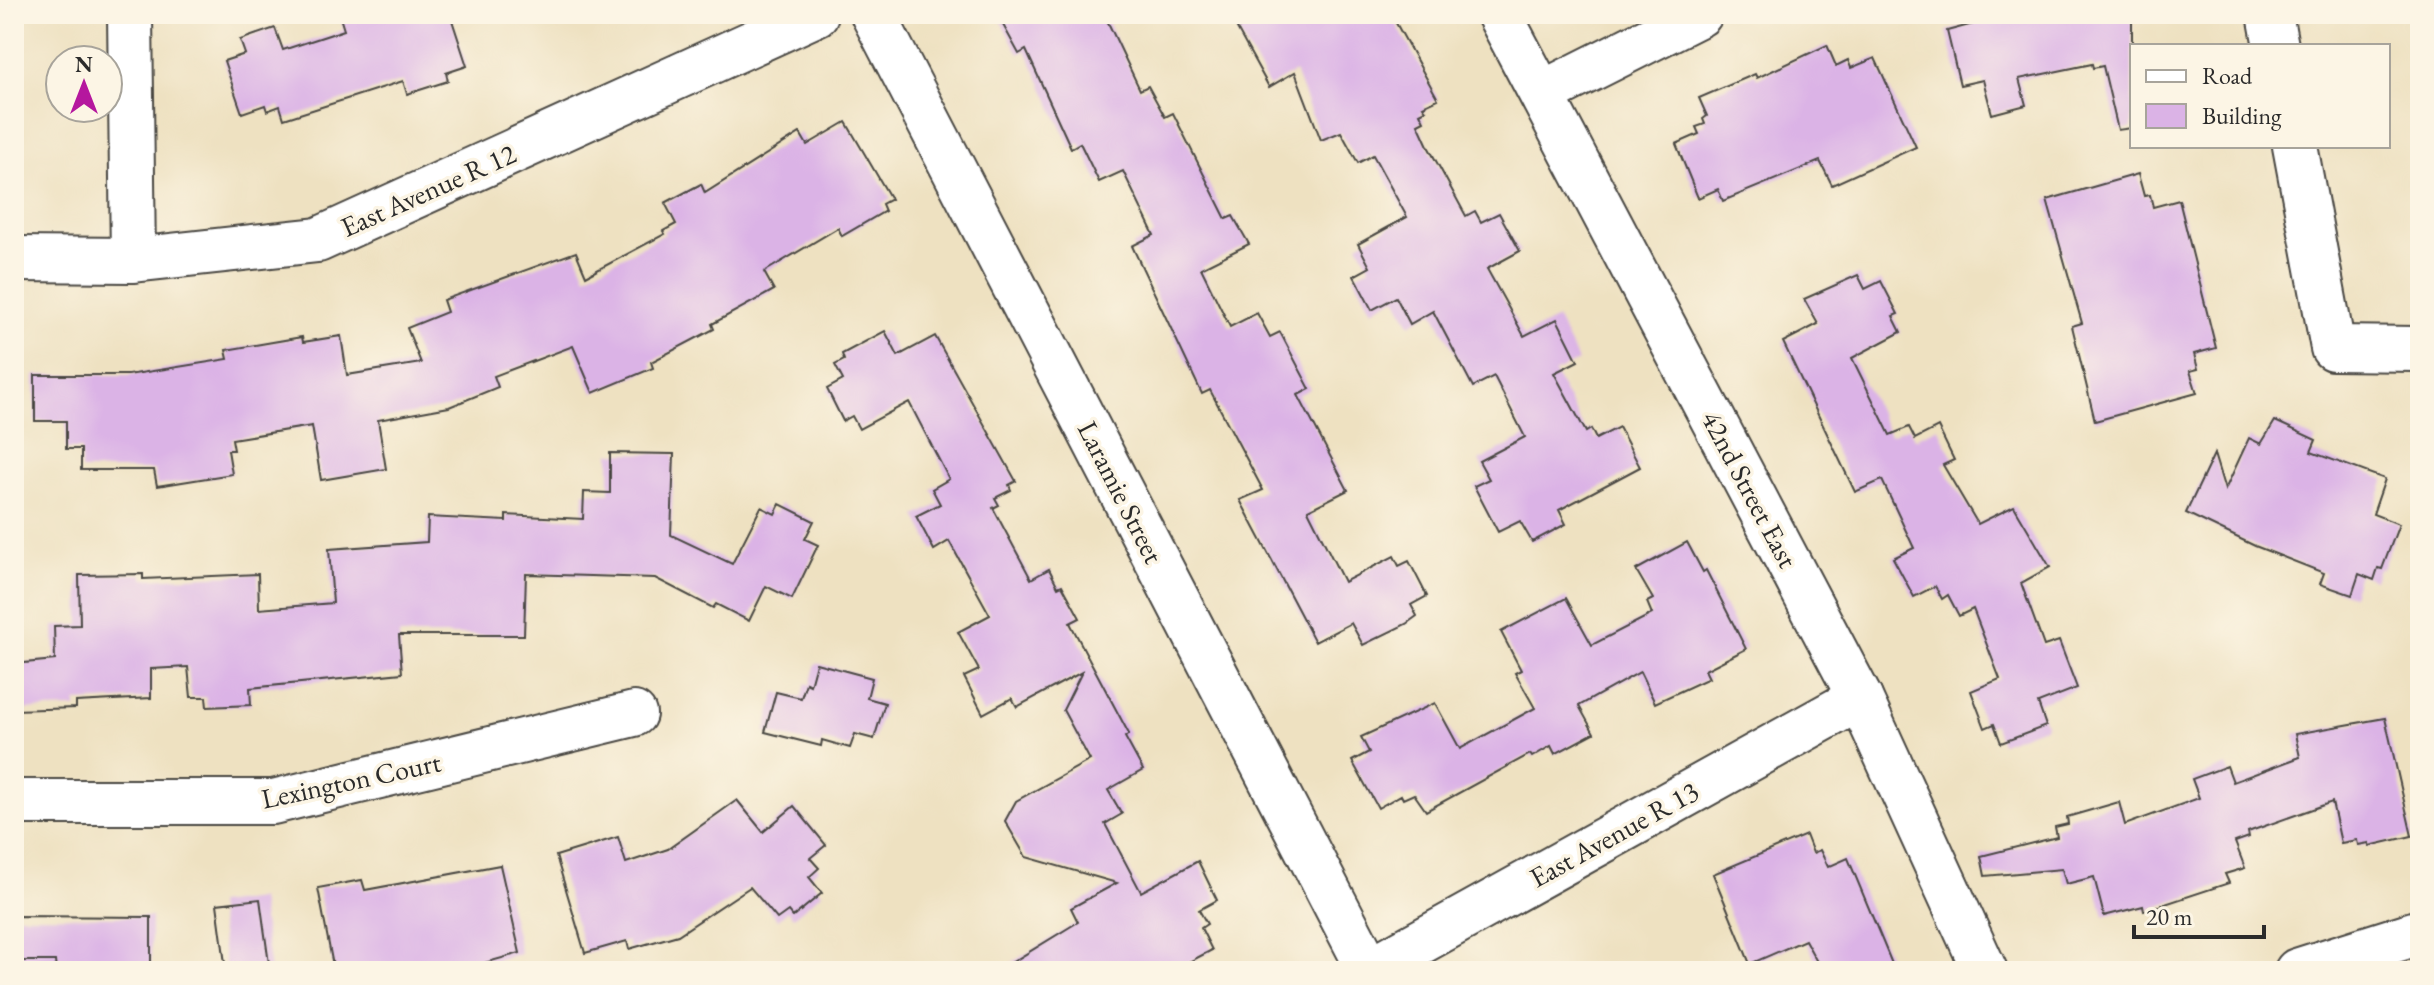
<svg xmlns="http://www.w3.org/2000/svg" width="2434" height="985" viewBox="0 0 2434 985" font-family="'EB Garamond',serif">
  <rect width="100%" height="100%" fill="#fcf5e5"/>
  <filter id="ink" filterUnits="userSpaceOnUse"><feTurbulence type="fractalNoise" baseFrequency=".0125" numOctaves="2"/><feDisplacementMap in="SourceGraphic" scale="16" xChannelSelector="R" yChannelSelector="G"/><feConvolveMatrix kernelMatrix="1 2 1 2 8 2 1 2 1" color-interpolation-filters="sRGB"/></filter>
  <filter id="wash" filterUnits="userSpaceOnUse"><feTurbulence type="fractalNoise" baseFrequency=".006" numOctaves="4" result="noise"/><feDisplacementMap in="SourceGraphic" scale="32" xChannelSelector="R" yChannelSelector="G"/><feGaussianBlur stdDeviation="1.8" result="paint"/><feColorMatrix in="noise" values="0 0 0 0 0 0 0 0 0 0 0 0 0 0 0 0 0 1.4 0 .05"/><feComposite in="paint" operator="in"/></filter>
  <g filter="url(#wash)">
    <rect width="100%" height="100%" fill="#eee1c1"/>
    <g id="blocks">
      <!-- building -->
      <g fill="#dbb3e6">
        <polygon points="339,14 450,14 467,66 446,73 448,81 407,94 403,81 284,119 280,106 267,111 265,105 242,113 224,61 245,54 240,40 275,28 283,50 344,30"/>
        <polygon points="997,14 1104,14 1140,90 1148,86 1165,117 1173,113 1226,219 1233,216 1249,244 1201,268 1230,327 1257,313 1270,337 1280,332 1310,389 1298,395 1348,490 1308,510 1344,582 1394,556 1399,566 1409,561 1427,596 1411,605 1417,616 1406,624 1363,645 1351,623 1315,642 1240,500 1263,490 1210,390 1202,394 1132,246 1154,235 1123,171 1099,182 1080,143 1071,148 1026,50 1019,54"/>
        <polygon points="1264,14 1391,14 1438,99 1423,106 1426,110 1420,113 1424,121 1418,124 1429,148 1466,216 1475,211 1481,222 1499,213 1520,251 1487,269 1524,336 1557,319 1578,361 1554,373 1586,432 1591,429 1596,439 1619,427 1640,467 1559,510 1566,524 1532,542 1520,521 1498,532 1474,486 1489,479 1479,461 1525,437 1494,376 1473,387 1433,311 1410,324 1396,297 1372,310 1354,276 1370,267 1358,244 1407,217 1373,155 1358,163 1341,132 1321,140 1295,72 1269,87 1237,29"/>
        <polygon points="1970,14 2132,14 2132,128 2118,130 2103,66 2093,68 2092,64 2019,79 2026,105 1992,114 1983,80 1960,85 1947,31 1973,24"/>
        <polygon points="1827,45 1836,66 1848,60 1851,68 1875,58 1916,147 1832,185 1820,161 1723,201 1718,189 1698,198 1676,144 1699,134 1696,127 1705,124 1703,119 1707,116 1699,98 1755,74 1757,78"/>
        <polygon points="846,122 891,199 882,204 885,211 842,236 838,228 764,272 774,290 712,324 714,329 651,362 653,368 593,393 573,346 494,376 498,387 449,407 378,420 386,469 321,480 312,426 232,439 234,450 228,450 232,474 157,486 154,470 81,470 81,449 66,449 66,421 35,421 35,375 128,375 228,359 226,350 302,337 303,342 341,336 347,375 421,363 407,328 447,312 443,300 576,252 586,276 665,234 663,231 676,224 665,203 701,184 705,193 800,133 807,145"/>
        <polygon points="2138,174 2144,196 2150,195 2153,207 2179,200 2216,348 2194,354 2198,369 2190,371 2197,393 2095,421 2072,326 2082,323 2047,200"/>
        <polygon points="1858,275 1865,289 1881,281 1898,314 1893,316 1901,332 1852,358 1890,435 1909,427 1915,439 1938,427 1954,460 1943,465 1978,524 2014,506 2050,567 2021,583 2044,646 2059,641 2077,688 2038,703 2046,726 2001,743 1994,724 1985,728 1971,691 2000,679 1973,609 1959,616 1948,595 1942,599 1935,586 1914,597 1893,558 1914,548 1882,480 1855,492 1783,342 1818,324 1804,299"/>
        <polygon points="885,331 898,356 935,336 1016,481 1009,485 1011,490 995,498 999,505 993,508 1031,579 1049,569 1058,587 1062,585 1080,618 1070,623 1129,734 1125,737 1143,770 1108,790 1122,814 1105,824 1141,892 1198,861 1217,900 1199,910 1207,924 1201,928 1212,950 1172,971 998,971 1078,922 1071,908 1117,883 1026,857 1005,821 1016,801 1090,760 1063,710 1082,672 1017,707 1012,698 983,714 964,677 979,670 958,632 990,615 949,541 934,550 916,516 940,504 932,489 949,479 909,402 859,429 852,416 843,421 827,389 843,380 835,365 844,360 842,354"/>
        <polygon points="2275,421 2316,440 2311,452 2385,479 2373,514 2399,524 2382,569 2378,568 2374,580 2359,574 2352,595 2320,584 2324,573 2255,546 2186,513 2214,454 2225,490 2249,438 2261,444"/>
        <polygon points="610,453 674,454 671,535 732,564 761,507 775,514 780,504 814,521 805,539 818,545 792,599 766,586 749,621 716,604 713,608 655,578 526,574 524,635 399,635 402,673 250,688 251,705 207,707 206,697 191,697 188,667 151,669 151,698 76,702 76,708 14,710 14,664 55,660 54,626 80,625 79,575 143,574 143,579 258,574 259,609 333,603 329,549 427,542 428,517 506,521 506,515 583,519 584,492 610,493"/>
        <polygon points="1687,542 1703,572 1706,570 1746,649 1705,670 1709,678 1655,703 1640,672 1579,706 1594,733 1555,754 1551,746 1532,757 1530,754 1426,811 1414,794 1403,799 1401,795 1378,808 1352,761 1369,752 1361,737 1435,703 1460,749 1535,708 1515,673 1521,670 1501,632 1566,598 1592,645 1652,614 1647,602 1653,599 1636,570"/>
        <polygon points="816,663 872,678 867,698 885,703 874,739 855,734 850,748 822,740 821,746 765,732 776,692 801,698 806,683 810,685"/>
        <polygon points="2385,718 2412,836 2369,846 2369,843 2358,845 2357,840 2341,843 2332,802 2248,832 2249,837 2235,842 2245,868 2225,874 2229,883 2144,911 2143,906 2104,916 2094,877 2066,884 2062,869 1985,876 1981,856 2057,837 2055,827 2068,824 2067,817 2119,802 2125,825 2199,798 2192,779 2227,766 2233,782 2300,757 2295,734"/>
        <polygon points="737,800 763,832 794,806 826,845 810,858 819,868 809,877 822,893 793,917 788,911 777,919 750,887 678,935 629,949 627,941 585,953 556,856 618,837 626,863 668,849"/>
        <polygon points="1806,835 1813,853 1820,850 1828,867 1848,858 1895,971 1822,971 1805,940 1750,964 1713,874"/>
        <polygon points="500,865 520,953 456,971 334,971 318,888 362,880 365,890"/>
        <polygon points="260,899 270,971 226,971 217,904"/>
        <polygon points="14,916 151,917 151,971 56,971 55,961 14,961"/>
      </g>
    </g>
  </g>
  <g filter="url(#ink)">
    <use href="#blocks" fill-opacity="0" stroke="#484642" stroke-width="2"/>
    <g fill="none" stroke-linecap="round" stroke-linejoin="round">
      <!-- minor casing -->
      <g stroke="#484642" stroke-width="48">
        <g id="minor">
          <polyline points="130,14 133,260"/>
          <polyline points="873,14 1370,971"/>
          <polyline points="1499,14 1860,698 1985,971"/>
          <polyline points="2270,14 2276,46"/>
          <polyline points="1543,93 1700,14"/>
          <polyline points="2295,146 2333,348 2420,349"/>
          <polyline points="14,259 133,260 318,240 816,14"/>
          <polyline points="14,802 273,802 634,714"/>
          <polyline points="1368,971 1860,698"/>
          <polyline points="2297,971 2420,932"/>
        </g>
      </g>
      <!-- minor -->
      <use href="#minor" stroke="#fff" stroke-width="44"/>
    </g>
  </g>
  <g text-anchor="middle" stroke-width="7" stroke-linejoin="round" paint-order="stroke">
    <!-- street labels -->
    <g font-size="28" fill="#2b2b2b" stroke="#fcf5e5">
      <text transform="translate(428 190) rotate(-24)" y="10">East Avenue R 12</text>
      <text transform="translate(1750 489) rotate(62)" y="10">42nd Street East</text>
      <text transform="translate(1121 492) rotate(63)" y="10">Laramie Street</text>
      <text transform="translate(351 780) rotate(-12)" y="10">Lexington Court</text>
      <text transform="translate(1614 834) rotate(-29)" y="10">East Avenue R 13</text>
    </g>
  </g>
  <!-- margin -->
  <rect width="2434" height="985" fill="none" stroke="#fcf5e5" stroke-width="48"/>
  <!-- legend -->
  <rect x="2130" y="44" width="260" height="104" fill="#fcf5e5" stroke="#a8a49b" stroke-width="2"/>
  <rect x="2146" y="70" width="40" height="12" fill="#ffffff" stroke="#a8a49b" stroke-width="2"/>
  <text x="2202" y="84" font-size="24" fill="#2b2b2b">Road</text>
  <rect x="2146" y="104" width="40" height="24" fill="#dbb3e6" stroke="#a8a49b" stroke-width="2"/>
  <text x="2202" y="124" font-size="24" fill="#2b2b2b">Building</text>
  <!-- north arrow -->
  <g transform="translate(84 84)"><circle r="38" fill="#fcf5e5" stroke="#a8a49b" stroke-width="2"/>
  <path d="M0-6L14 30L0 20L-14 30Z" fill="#b5179e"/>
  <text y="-12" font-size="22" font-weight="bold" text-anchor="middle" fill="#2b2b2b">N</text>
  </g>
  <!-- scale -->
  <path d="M2134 925v12h130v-12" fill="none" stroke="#2b2b2b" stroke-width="4"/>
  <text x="2146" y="925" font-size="24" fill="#2b2b2b" stroke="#fcf5e5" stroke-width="6" paint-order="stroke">20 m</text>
</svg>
